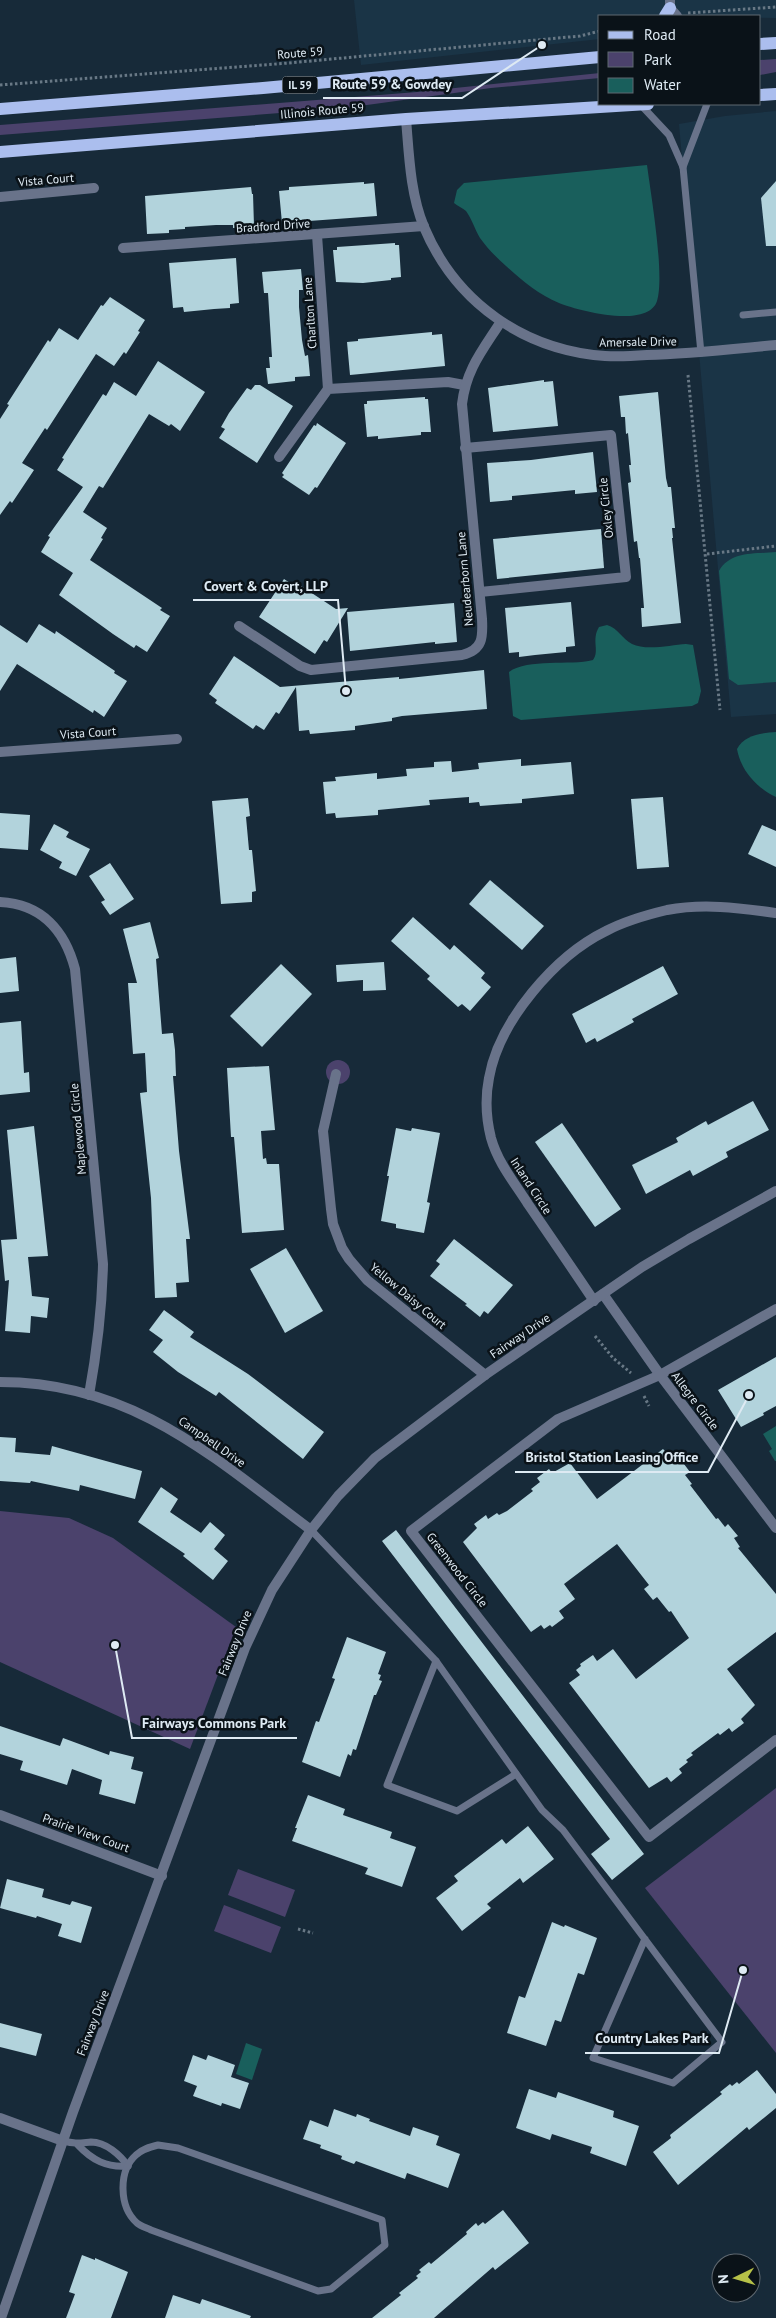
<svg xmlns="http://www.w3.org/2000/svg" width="776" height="2318" viewBox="0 0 776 2318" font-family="'PT Sans',sans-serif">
  <rect width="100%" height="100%" fill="#172a39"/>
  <!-- built -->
  <g fill="#1a3446">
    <polygon points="354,0 776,0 776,18 600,16 600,39 361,65"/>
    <polygon points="776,111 776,714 731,717 679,124 725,116"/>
  </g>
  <!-- green -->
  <g fill="#4b426c">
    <polygon points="776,59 776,72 760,75 760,60"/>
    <polygon points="600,73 600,78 491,88 345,108 0,135 0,125 417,92"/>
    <circle cx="338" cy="1072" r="12"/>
    <polygon points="0,1511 69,1518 113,1538 236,1627 190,1749 0,1662"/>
    <polygon points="776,1788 776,2053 645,1888"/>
    <polygon points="238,1869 295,1890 285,1917 228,1895"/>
    <polygon points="224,1905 281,1927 271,1953 214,1931"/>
  </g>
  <!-- water -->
  <g fill="#195f5c">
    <path d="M 647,165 C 651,195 665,276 657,301 C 648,329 579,311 559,303 C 539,295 521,280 506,266 C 497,258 487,248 480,238 C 475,230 472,219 466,211 C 463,208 457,206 454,203 L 457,190 L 464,183 Z"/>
    <path d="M 776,552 L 776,682 L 738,685 L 729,679 L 719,571 C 730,551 755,554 776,552 Z"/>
    <path d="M 607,625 C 618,628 622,639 632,644 C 646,651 671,645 686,644 L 693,645 L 701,691 L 698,703 L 692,706 L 521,720 L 513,716 L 509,672 C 528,658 570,666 593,660 C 600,651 591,640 599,627 Z"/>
    <path d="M 776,732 L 776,797 C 757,788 741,771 737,749 C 744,735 762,733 776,732 Z"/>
    <polygon points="776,1426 776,1461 775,1461 769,1451 772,1449 763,1434"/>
    <polygon points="246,2043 262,2049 252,2080 236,2074"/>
  </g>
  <!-- building -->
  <g fill="#b2d3dc">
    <polygon points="776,181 776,246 766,246 761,198"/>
    <polygon points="364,182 364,184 374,183 377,216 282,223 279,191 289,190 289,187"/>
    <polygon points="251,187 252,194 253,194 254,226 233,228 233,225 216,225 185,227 185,229 169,230 169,233 147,234 145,196"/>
    <polygon points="395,243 395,245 399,245 401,277 391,278 391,280 363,283 336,282 333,250 337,250 337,247"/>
    <polygon points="236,258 239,303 230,304 230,308 214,309 184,312 183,307 173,308 169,263"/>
    <polygon points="301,269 303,290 299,290 299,307 302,340 305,356 308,355 310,376 295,377 295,381 268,384 266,368 270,368 269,357 272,357 268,293 264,293 262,272"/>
    <polygon points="110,297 145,320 138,331 140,332 126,354 124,352 114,366 96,354 47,430 45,428 22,463 34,470 12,503 10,501 0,515 0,419 9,405 7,404 48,340 50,342 59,328 78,340 101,305 103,306"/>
    <polygon points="432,332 432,335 442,334 445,366 350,375 347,342 358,341 358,339"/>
    <polygon points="158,361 205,392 180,431 171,424 169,426 149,414 103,488 99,486 83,512 107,528 101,538 103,539 90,560 162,608 160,610 170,616 147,652 136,645 134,648 113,634 59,595 73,573 41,552 50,537 48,536 83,487 57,470 64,459 62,458 103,394 106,396 114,382 136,396"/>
    <polygon points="544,380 544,382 553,381 558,426 493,432 488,388"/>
    <polygon points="255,385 260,385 293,406 257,463 219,438 225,429 221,427 229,413 247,388 251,390"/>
    <polygon points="658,392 666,478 668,487 671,487 675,528 672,528 673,538 672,538 681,623 642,627 641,608 644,608 640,558 639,558 637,541 634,542 628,483 631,482 629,465 631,465 628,433 626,434 625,417 621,417 619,396"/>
    <polygon points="425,397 425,399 428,399 431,432 421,432 421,435 378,439 378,436 367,437 364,404 367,404 367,401"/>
    <polygon points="317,423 346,443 317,488 315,487 309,495 282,477 284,475 282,473 314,425 316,426"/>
    <polygon points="593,452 597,492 575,494 575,490 544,493 512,496 512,500 490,502 487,463 531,460"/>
    <polygon points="601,529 604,568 497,579 493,539"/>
    <polygon points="284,579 293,585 295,582 336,609 348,608 327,642 324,640 315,654 259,617"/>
    <polygon points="571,602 575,646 566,647 566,652 535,655 519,657 519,652 509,653 505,608"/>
    <polygon points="454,603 457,642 435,644 435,642 350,651 347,612"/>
    <polygon points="39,624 55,634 56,631 115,671 114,673 127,681 104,717 94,710 93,713 17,664 0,691 0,625 27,643"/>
    <polygon points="234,656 280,687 399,677 399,679 409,678 484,670 487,709 402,716 392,718 392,721 355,726 355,730 310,734 309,730 299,731 296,687 279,714 276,712 264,730 256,725 253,729 215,703 217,700 209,694"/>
    <polygon points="521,759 521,766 571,762 574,794 522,799 522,803 480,806 479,802 469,803 469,797 429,800 430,805 378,810 378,815 336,818 335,813 326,814 323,782 336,781 335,777 377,773 377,779 407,776 406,769 434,767 434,762 451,761 452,772 479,769 478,763"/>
    <polygon points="663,797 669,867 637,869 631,799"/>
    <polygon points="248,798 250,816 246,817 249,850 252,850 256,891 252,892 252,902 221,904 212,801"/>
    <polygon points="0,813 30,815 28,850 0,848"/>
    <polygon points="54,824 69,832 66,837 90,849 76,876 59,868 62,862 40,850"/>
    <polygon points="762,825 776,831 776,867 748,854"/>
    <polygon points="110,863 134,899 110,915 101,902 105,900 89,876"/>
    <polygon points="490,880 544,926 522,950 469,904"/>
    <polygon points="413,917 450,950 454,945 485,973 481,978 491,987 470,1011 462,1004 458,1007 427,979 430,976 391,941"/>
    <polygon points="150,922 159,958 156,959 162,1034 173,1033 175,1050 176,1076 173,1076 179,1151 190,1239 186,1239 189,1282 176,1283 177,1297 155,1298 151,1198 140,1093 147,1092 145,1053 133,1054 128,983 137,983 123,929"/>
    <polygon points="16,957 19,991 0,993 0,959"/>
    <polygon points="384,962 386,990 363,991 363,980 337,982 336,965"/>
    <polygon points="281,964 312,994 262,1047 230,1016"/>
    <polygon points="663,966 678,994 632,1019 634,1022 597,1042 595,1038 586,1043 572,1014"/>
    <polygon points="21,1021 24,1073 29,1072 30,1092 0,1095 0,1023"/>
    <polygon points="269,1066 275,1130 261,1131 263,1159 266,1158 267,1164 279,1164 284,1230 242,1233 234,1137 231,1137 227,1068"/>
    <polygon points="753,1101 769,1130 726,1152 728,1157 693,1176 690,1170 646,1194 632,1165 678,1142 676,1138 706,1121 708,1125"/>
    <polygon points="562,1123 621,1209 595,1227 535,1142"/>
    <polygon points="34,1126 48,1256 28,1257 32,1296 49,1298 47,1318 31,1316 30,1333 5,1331 9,1280 5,1281 1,1240 17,1239 7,1130"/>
    <polygon points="396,1128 411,1131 412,1128 440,1133 427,1202 430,1203 424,1233 396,1228 396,1224 381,1221 389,1176 387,1176"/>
    <polygon points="454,1239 513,1285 488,1314 484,1311 480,1317 465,1305 467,1304 430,1276 440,1264 436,1261"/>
    <polygon points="286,1248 323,1311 285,1333 250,1269"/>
    <polygon points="164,1310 194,1332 190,1337 248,1374 324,1432 303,1459 219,1392 216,1396 178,1372 153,1352 163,1340 149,1330"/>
    <polygon points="776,1357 776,1406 763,1413 764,1415 741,1427 718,1390"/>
    <polygon points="0,1437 16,1438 15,1452 50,1455 52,1446 142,1471 135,1499 80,1485 79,1491 31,1481 30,1483 0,1481"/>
    <polygon points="663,1449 676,1463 681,1460 690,1472 685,1475 692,1484 690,1485 716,1519 718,1518 725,1527 728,1524 738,1536 734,1538 740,1547 738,1548 776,1594 776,1632 727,1669 755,1705 741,1719 744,1723 732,1732 729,1728 720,1735 718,1733 691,1753 693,1755 686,1760 688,1762 679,1769 682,1773 671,1782 667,1777 649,1788 569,1683 580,1675 576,1670 581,1666 580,1664 593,1655 597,1661 613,1649 636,1679 689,1638 671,1611 669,1612 657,1597 653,1600 644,1589 649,1585 617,1544 564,1584 575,1599 559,1611 564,1618 552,1627 550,1625 544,1629 541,1625 531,1632 463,1542 477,1528 474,1524 486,1515 488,1519 497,1513 499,1515 507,1511 533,1491 531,1489 540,1482 537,1478 549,1469 552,1473 570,1463 597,1499"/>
    <polygon points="161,1487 178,1499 170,1512 201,1533 210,1522 225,1535 214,1549 228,1561 213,1580 183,1556 185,1554 138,1522"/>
    <polygon points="396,1530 644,1854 612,1880 591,1854 610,1839 382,1541"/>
    <polygon points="347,1637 386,1652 378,1674 381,1675 379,1680 382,1681 376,1695 374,1695 356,1750 353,1749 351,1756 348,1754 340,1777 302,1762 316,1721 319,1722 335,1679 332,1678"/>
    <polygon points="0,1726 60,1746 63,1738 109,1755 110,1751 134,1757 131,1769 143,1772 135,1804 99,1794 102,1780 72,1769 67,1785 20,1770 23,1761 0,1754"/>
    <polygon points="308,1795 345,1809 343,1815 392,1832 390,1838 416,1847 402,1887 365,1874 368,1868 292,1841 297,1828 295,1828"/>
    <polygon points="528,1826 554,1859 523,1883 520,1878 487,1904 491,1908 462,1931 436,1898 458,1881 454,1876 502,1839 506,1844"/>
    <polygon points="7,1879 44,1889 42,1897 70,1905 72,1901 92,1907 81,1943 58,1936 62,1924 37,1916 36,1918 0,1908"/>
    <polygon points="552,1922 564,1927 565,1925 597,1938 584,1975 578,1973 561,2022 555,2020 546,2046 507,2033 519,1996 525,1998"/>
    <polygon points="0,2023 42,2034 36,2056 0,2047"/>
    <polygon points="193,2055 206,2060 208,2055 235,2065 231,2077 249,2083 240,2109 222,2103 221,2106 193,2096 197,2086 184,2081"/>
    <polygon points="757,2070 776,2094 776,2108 749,2130 747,2127 678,2185 653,2152 671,2138 670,2135 722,2094 720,2092 730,2084 732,2086 737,2082 739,2084"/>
    <polygon points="529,2089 556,2098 558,2092 614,2111 613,2117 639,2126 626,2166 590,2153 592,2147 552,2134 550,2140 516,2128"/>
    <polygon points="334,2109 356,2117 357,2114 370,2119 369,2121 410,2136 413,2127 439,2136 436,2145 460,2154 448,2188 407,2173 405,2179 356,2161 354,2164 341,2159 342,2156 320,2148 321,2145 303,2139 310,2120 328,2127"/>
    <polygon points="503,2210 529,2243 495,2270 493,2267 434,2318 372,2318 401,2295 399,2293 418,2278 416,2276 421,2272 419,2270 429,2262 431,2264 467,2234 466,2232 476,2223 478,2226 483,2222 485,2224"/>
    <polygon points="82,2255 95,2260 95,2258 128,2272 111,2318 66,2318 75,2294 69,2292"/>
    <polygon points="173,2295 200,2304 202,2299 251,2316 250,2318 165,2318"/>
  </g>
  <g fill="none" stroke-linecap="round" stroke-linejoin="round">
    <!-- path -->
    <g stroke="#687885" stroke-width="3" stroke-dasharray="2.5 2.5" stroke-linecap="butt">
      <polyline points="688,13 776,7"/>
      <polyline points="0,85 289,63 580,36 600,31"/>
      <polyline points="688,375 720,710"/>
      <polyline points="707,554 776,546"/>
      <polyline points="595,1336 613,1358 631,1373"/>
      <polyline points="644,1396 649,1406"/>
      <polyline points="298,1929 313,1933"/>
    </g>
    <!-- service -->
    <g stroke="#69738a" stroke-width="7">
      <polyline points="640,104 669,135 683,167 701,353"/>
      <polyline points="683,167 707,104"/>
      <polyline points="743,315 776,312"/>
      <polyline points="311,1530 436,1661 542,1810 563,1830 722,2042 673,2083 593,2058 645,1939"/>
      <polyline points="436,1661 387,1785 457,1811 516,1774"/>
      <path d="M 63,2141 C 76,2144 79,2143 91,2142 C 106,2142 120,2155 128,2166"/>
      <path d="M 78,2145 C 92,2160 107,2168 128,2166"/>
      <path d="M 158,2145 L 178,2148 L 382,2220 L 385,2245 L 331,2289 L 318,2291 L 151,2230 C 147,2228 140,2226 137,2223 C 119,2207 118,2171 136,2155 C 142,2149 150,2147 158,2145 Z"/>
    </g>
    <!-- minor -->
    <g stroke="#69738a" stroke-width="10">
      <polyline points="670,0 670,8 677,16"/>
      <path d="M 406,119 C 409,154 410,193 424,227 C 456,303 524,350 605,356 C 619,357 634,356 647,355 C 690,354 733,349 776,345"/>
      <polyline points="0,197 94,188"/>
      <polyline points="317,235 328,389"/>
      <polyline points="123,248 424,226"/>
      <polyline points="465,448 611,435 626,577 480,592"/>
      <polyline points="279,457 328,389 448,382 464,385"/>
      <path d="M 239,626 L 300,666 L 311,670 L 462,655 C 483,650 483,637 482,619 L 462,404 C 466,370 482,351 500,323"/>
      <polyline points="0,752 177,739"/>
      <path d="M 0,902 C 42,904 65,931 75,969 L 103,1264 C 102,1309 97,1351 89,1395"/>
      <polyline points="336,1074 323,1131 331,1209 333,1224 342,1248 349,1259 367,1280 485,1375"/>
      <polyline points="603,1294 660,1375 776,1528"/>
      <path d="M 594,1301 C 572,1268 550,1236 528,1204 C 514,1182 498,1163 491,1138 C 486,1118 485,1098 489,1078 C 499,1021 555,956 606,931 C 625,921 646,915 667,910 C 704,903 739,908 776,913"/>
      <polyline points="776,1309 660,1375 558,1419 411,1531 649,1837 776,1740"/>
      <path d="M 0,1382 C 132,1382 212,1456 311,1530"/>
      <polyline points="0,1815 162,1876"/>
      <polyline points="0,2118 63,2141"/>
      <polyline points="1,2318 73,2112 245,1648 272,1590 311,1530 338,1496 375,1458 485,1375 642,1267 689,1239 776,1191"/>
    </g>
    <!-- primary -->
    <g stroke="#abbeee" stroke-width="12">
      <polyline points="665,16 670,8"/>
      <polyline points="760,44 776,43"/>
      <polyline points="760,95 776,94"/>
      <polyline points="0,109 263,88 600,57"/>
      <polyline points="0,152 406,119 648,104"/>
    </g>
  </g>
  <g text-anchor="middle" stroke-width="5" stroke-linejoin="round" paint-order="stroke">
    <!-- shield labels -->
    <rect fill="#0a1218" stroke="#9ea9b1" stroke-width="1" x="282.5" y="76.5" width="35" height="17" rx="4"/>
    <g font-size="11" font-weight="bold" fill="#deeaf3">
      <text x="300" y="89">IL 59</text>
    </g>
    <!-- street labels -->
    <g font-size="12" fill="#deeaf3" stroke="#0a1218">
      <text transform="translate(300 53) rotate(-5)" y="4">Route 59</text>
      <text transform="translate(322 111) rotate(-5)" y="4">Illinois Route 59</text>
      <text transform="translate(46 180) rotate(-5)" y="4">Vista Court</text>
      <text transform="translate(273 226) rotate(-4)" y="4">Bradford Drive</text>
      <text transform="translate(310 313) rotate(-94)" y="4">Charlton Lane</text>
      <text transform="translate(638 342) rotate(-1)" y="4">Amersale Drive</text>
      <text transform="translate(606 508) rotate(-96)" y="4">Oxley Circle</text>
      <text transform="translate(465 579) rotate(-95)" y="4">Neudearborn Lane</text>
      <text transform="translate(88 733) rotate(-4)" y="4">Vista Court</text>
      <text transform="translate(78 1129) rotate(-95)" y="4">Maplewood Circle</text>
      <text transform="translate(531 1186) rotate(57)" y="4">Inland Circle</text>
      <text transform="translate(408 1296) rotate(40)" y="4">Yellow Daisy Court</text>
      <text transform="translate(520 1336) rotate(-34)" y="4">Fairway Drive</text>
      <text transform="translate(695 1401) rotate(53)" y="4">Allegre Circle</text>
      <text transform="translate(212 1442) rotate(35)" y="4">Campbell Drive</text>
      <text transform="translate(457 1570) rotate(52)" y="4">Greenwood Circle</text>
      <text transform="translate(235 1643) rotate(-68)" y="4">Fairway Drive</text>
      <text transform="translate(86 1833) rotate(20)" y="4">Prairie View Court</text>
      <text transform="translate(93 2023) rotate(-69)" y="4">Fairway Drive</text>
    </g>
  </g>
  <!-- callouts -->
  <path fill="none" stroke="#deeaf3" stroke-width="2" d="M542 45L462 98H323M346 691L338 600H193M749 1395L708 1472H515M115 1645L132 1738H297M743 1970L719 2053H585"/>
  <g fill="#deeaf3" stroke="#0a1218" stroke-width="2">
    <circle cx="542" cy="45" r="5"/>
    <circle cx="346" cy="691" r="5"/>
    <circle cx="749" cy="1395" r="5"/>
    <circle cx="115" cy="1645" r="5"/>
    <circle cx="743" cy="1970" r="5"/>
  </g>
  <g font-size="14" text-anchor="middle" font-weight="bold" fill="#deeaf3" stroke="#0a1218" stroke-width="5" stroke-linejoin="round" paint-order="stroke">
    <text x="392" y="89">Route 59 &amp; Gowdey</text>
    <text x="266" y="591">Covert &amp; Covert, LLP</text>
    <text x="612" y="1462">Bristol Station Leasing Office</text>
    <text x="214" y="1728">Fairways Commons Park</text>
    <text x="652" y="2043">Country Lakes Park</text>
  </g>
  <!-- legend -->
  <rect x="598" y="15" width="162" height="90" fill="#0a1218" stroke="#5f6870"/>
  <rect x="608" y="31" width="25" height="8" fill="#abbeee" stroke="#5f6870"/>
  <text x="644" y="40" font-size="15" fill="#deeaf3">Road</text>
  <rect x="608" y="52" width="25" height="15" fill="#4b426c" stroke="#5f6870"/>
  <text x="644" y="65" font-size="15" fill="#deeaf3">Park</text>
  <rect x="608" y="78" width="25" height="15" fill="#195f5c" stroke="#5f6870"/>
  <text x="644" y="90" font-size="15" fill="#deeaf3">Water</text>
  <!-- north arrow -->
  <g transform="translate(736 2278) rotate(265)"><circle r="24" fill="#0a1218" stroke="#5f6870"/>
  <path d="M0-4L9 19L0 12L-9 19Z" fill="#b6c148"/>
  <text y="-8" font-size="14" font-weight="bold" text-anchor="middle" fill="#deeaf3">N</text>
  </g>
</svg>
